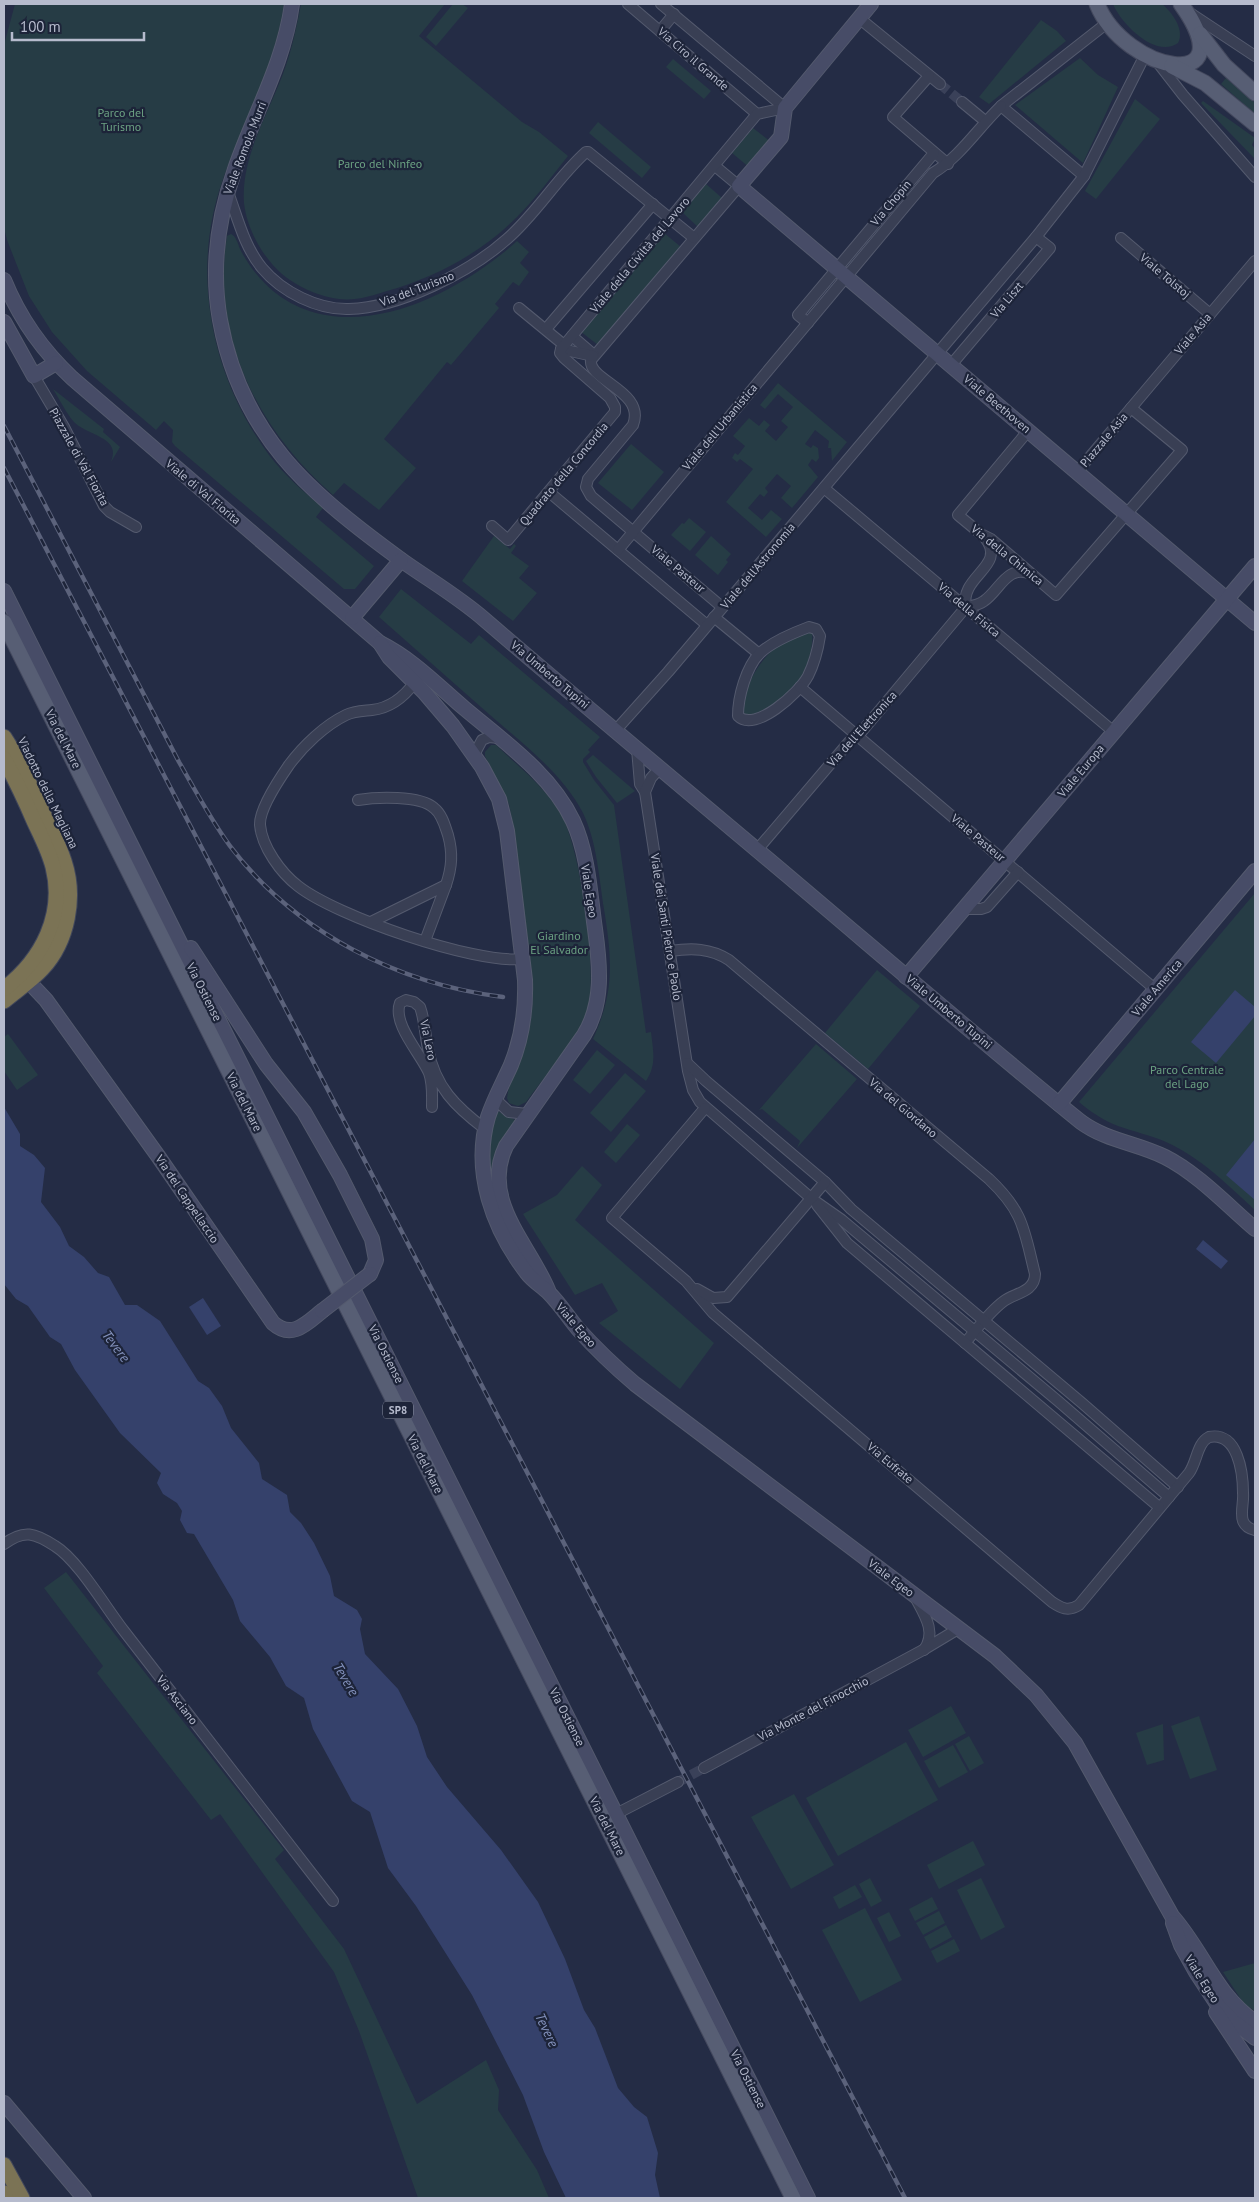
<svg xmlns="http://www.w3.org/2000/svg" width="1259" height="2202" viewBox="0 0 1259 2202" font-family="'PT Sans',sans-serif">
  <rect width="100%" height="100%" fill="#242c45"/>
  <!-- green -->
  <g fill="#263c45">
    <path d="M 15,4 L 284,4 C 275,67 242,123 222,182 C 190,274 212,378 269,455 C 284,475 304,492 323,508 L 316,517 L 374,566 L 355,589 L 344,589 L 175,446 L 172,442 L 173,430 L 164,421 L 156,430 L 87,371 L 52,332 L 29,296 L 7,240 L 4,228 L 4,45 Z"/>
    <path d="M 301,4 L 445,4 L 419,36 L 522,122 L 539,132 L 568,156 C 552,176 536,198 517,217 C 481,253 436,277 387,291 C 372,296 355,301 339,299 C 322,297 303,289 290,280 C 266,264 247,231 244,203 C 241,161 264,121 279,84 C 290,58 296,31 301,4 Z"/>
    <polygon points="453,4 462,4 468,8 436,46 426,37"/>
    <path d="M 1113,4 L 1162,4 C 1172,12 1185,30 1178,43 C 1156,59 1121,24 1113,4 Z"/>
    <polygon points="1041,20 1057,31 1066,41 989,104 979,97"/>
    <polygon points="1080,58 1098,75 1118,87 1083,163 1015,105"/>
    <polygon points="673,59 711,91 704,99 666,67"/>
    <polygon points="1226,78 1255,103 1255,114 1221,84"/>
    <polygon points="1135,99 1160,119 1096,199 1085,191"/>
    <polygon points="1203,101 1255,138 1252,145 1255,149 1255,159 1201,103"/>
    <polygon points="598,122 651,167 642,178 589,133"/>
    <polygon points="753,128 771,142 750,168 732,153"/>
    <polygon points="706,184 722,198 698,227 682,212"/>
    <polygon points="664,233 681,247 598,345 580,331"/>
    <path d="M 231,234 C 236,236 238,244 240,249 C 248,265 260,280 273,291 C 347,351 456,296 517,241 L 529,252 L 520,263 L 529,272 L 519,286 L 513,282 L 495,304 L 499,308 L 451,365 L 447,362 L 384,439 L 416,468 L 379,510 L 344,483 L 333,495 C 258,430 211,337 227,236 Z"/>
    <polygon points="778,383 847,442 832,461 831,448 828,448 829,441 815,430 805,444 811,448 813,445 818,448 819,458 816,462 812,459 808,465 818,477 792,508 781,498 791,486 777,474 765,488 768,492 764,497 760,494 748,508 762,520 771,510 782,519 766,537 726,502 753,469 740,459 737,462 732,458 735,453 738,455 745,446 733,436 749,418 759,426 764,420 770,425 765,431 776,441 788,427 781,421 793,407 778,394 765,409 760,405"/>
    <path d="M 53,389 L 104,429 L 103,432 L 120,447 L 111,462 C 122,437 88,436 74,422 C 66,413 60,400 53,389 Z"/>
    <polygon points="631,444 664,472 632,510 598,483"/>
    <polygon points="689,518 706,532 690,551 671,535 682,523 684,524"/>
    <polygon points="494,536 510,549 514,544 516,546 511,553 529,566 519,578 537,593 513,621 462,581"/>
    <polygon points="711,536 731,554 726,560 728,562 718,575 695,555"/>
    <path d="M 401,589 L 471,644 L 479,635 L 600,737 L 588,750 L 590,752 L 583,759 L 583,762 L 594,780 L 614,805 L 646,1033 L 651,1032 C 653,1050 657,1065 646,1081 L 593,1039 C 615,991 612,959 604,909 C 599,878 597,842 583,813 C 563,774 523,744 490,715 C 453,682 416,650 379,617 Z"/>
    <path d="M 808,632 L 812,633 C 814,647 806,673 797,684 C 788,697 761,715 745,715 C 737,697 759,661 773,650 C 784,642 796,637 808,632 Z"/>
    <path d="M 491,745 L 496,745 C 519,767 545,787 561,814 C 580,847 599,974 587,1011 C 577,1040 544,1077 526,1102 L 518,1106 L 509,1103 L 507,1098 C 509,1080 519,1063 525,1046 C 532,1022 534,998 532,973 L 513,824 L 509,804 L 485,756 L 485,752 Z"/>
    <polygon points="593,755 635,791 617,803 596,777 586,761"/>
    <path d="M 1255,893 L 1255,1210 C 1228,1185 1200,1157 1166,1142 C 1151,1135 1134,1132 1118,1126 C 1103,1120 1091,1112 1079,1102 Z"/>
    <polygon points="877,970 920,1006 868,1069 825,1033"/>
    <polygon points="8,1034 38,1075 17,1090 4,1071 4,1037"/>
    <polygon points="816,1044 857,1079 797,1148 800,1141 762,1109 759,1110"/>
    <polygon points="597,1050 615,1065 590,1094 573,1080"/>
    <polygon points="625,1073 646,1091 611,1132 590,1113"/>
    <path d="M 497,1111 L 515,1120 L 502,1142 L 491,1189 C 486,1160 489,1140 497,1111 Z"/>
    <polygon points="627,1124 640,1135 616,1163 604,1152"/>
    <polygon points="582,1166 602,1185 575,1220 714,1343 680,1389 599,1323 618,1311 602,1283 575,1295 523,1214 557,1195"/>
    <polygon points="66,1572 284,1850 275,1859 344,1949 417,2104 486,2060 499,2090 498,2110 537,2170 549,2198 418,2198 359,2031 334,1972 220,1814 211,1820 97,1673 103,1666 44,1588"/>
    <polygon points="951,1706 966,1733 923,1757 908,1730"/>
    <polygon points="1199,1716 1217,1770 1190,1779 1171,1726"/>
    <polygon points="1163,1724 1164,1760 1147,1765 1136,1733"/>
    <polygon points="969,1736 984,1763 970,1771 955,1744"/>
    <polygon points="906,1742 938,1800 838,1856 806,1798"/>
    <polygon points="953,1745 968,1772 939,1788 924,1761"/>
    <polygon points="794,1794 834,1865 791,1889 751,1817"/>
    <polygon points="973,1841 985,1865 939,1889 927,1865"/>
    <polygon points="870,1878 882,1901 871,1907 859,1884"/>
    <polygon points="981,1878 1005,1927 981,1940 957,1890"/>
    <polygon points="855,1885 862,1897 839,1909 833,1897"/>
    <polygon points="932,1897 938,1909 915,1921 909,1909"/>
    <polygon points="865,1908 902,1980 860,2002 822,1930"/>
    <polygon points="939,1911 945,1923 923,1935 916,1923"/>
    <polygon points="889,1912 901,1936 889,1942 877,1918"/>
    <polygon points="946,1925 952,1937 930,1949 924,1937"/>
    <polygon points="954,1939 960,1951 937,1963 931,1951"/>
    <polygon points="1255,1963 1255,2011 1244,2004 1223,1972"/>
  </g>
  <!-- water -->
  <g fill="#35416b">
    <polygon points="1235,990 1255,1007 1255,1016 1216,1063 1191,1042"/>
    <polygon points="4,1107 20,1134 20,1146 34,1155 45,1168 41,1202 60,1227 69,1246 84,1257 98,1273 109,1277 125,1305 137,1305 160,1321 198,1381 209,1388 222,1406 231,1428 259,1463 262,1479 287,1495 290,1512 301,1523 314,1543 330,1576 334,1596 357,1610 362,1619 360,1629 365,1654 398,1689 417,1726 427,1757 447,1787 501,1850 538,1902 565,1959 584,2010 595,2028 618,2088 634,2107 647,2117 658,2153 655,2175 660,2198 566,2198 544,2152 523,2095 472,1995 416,1906 388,1868 370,1812 352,1801 313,1729 304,1698 286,1686 270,1657 240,1621 233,1600 194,1534 187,1533 180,1520 182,1511 177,1503 163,1494 157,1483 161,1473 120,1433 75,1370 61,1344 50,1337 28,1306 16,1299 4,1284"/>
    <polygon points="1255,1139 1255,1200 1226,1175"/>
    <polygon points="1203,1240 1228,1261 1221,1269 1196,1249"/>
    <polygon points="203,1298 221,1326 207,1335 189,1307"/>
  </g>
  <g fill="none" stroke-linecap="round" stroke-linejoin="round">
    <!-- street-tunnel -->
    <g stroke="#3a4159" stroke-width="10" stroke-dasharray="10 5" stroke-linecap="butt">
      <polyline points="940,84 962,102"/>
      <polyline points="678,1782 704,1768"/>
    </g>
    <!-- street casing -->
    <g stroke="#545a6e" stroke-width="12">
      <g id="street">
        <polyline points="628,4 757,114"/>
        <polyline points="661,4 785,108"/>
        <polyline points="1187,11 1255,56"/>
        <polyline points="859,18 940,84"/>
        <polyline points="660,31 674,14"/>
        <polyline points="1155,59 1183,95 1255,177"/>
        <polyline points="929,76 893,117 948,164"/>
        <polyline points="962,102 985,121"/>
        <path d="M 715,166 L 739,186 L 591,360 C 588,381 646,391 633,425 L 588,479 L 586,487 L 591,496 L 722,607"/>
        <polyline points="1084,176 1001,106 1107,23"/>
        <path d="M 228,192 C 238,219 244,246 262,268 C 282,292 318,310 349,309 C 399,308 470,272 507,239 C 537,213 557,178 586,152 L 588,152 L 694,238"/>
        <polyline points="1121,238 1210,314"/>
        <polyline points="519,308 564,345"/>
        <polyline points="808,323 798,315 934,153"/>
        <polyline points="546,329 653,204"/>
        <polyline points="572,336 594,355"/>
        <polyline points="561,349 593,356"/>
        <polyline points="951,365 1050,248 1036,237"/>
        <polyline points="34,376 64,427 104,506 110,512 136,527"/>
        <polyline points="1028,431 958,515 981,534 991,539 1056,595 1182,450 1131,408"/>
        <polyline points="1077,472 1255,261"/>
        <polyline points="824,488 1114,732"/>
        <polyline points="549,492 707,625"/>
        <polyline points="492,526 508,540 615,412 615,407 610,398 564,358 560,353 561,349 757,114 785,108"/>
        <path d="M 618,550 L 933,173 C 960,157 978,128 1001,106"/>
        <path d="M 966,607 C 959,576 1008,566 985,538"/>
        <path d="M 966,607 C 973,606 979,605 984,601 C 1000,590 1007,564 1031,574"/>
        <polyline points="714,617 759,654"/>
        <path d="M 809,627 L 816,629 L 820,636 C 818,649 814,664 808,676 C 799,693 755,733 738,716 C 738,697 746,667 760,653 C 773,641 793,633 809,627 Z"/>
        <path d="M 415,682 C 404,697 391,708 372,710 C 363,711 354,711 346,715 C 325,725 303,746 289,765 C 280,778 259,809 260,825 C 262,847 281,873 298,886 C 336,916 474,964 522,959"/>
        <polyline points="800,687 1156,990"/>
        <polyline points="616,730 668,672 948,341 1036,237 1084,176 1145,55"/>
        <polyline points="637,749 640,784 645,792"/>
        <polyline points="474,755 482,740 489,737 499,738"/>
        <polyline points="660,768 651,778 645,792 688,1071 693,1090 700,1102 812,1199 842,1220 1058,1401 1169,1497"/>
        <path d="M 358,800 C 376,797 420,795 434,808 C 442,814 445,826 448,835 C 453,853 452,867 446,885"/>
        <polyline points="757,850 849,742 858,736 966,607"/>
        <polyline points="965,909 981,909 987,907 1018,872"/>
        <polyline points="371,922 446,885 425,941"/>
        <path d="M 670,951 C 692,948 710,948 729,960 L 989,1179 C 1024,1212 1024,1230 1035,1274 C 1035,1292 1015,1293 1004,1301 C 989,1312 977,1329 965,1343"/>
        <polyline points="687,1063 706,1081 825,1182 851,1209 1082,1403 1178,1487"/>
        <polyline points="495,1099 509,1112 527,1114"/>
        <path d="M 432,1107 C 432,1096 433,1084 429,1073 C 421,1054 392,1024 400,1003 L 406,1000 L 414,1002 L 420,1007 C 425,1021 425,1035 428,1049 C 435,1087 456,1107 485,1129"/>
        <path d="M 705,1108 L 612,1218 L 686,1281 L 713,1313 L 1052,1602 C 1061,1608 1068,1612 1079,1605 L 1189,1473 C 1197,1462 1197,1443 1209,1437 C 1238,1431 1243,1473 1243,1493 C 1244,1502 1240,1513 1243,1521 C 1245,1526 1250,1529 1255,1530"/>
        <polyline points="817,1205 847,1243 1159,1507"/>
        <polyline points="697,1289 713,1298 727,1297 825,1182"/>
        <path d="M 4,1544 C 24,1529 35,1533 55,1546 C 78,1560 106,1608 124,1631 C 193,1721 263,1811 333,1901"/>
        <path d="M 915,1597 C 924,1614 937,1632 924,1650"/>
        <polyline points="704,1768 923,1650 958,1629"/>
        <polyline points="616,1814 678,1782"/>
      </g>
    </g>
    <!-- secondary casing -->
    <g stroke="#545a6e" stroke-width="16">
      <g id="secondary">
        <path d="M 292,4 C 284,63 254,114 235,169 C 218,217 211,269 220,320 C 229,370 250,417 283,457 C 315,496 363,532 404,562 C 431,581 460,598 485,620 C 585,706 687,791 788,876 C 885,958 982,1042 1081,1122 C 1107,1141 1137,1143 1165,1157 C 1197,1173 1228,1206 1255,1229"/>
        <polyline points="871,4 785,108 781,137 739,186 1255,623"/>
        <path d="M 4,280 C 19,317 43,351 72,378 L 380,643 C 412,659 437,685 464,708 C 503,741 551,774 573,821 C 588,853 590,894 595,929 C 600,965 604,1003 584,1035 L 506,1146 C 480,1200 529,1244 548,1290"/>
        <polyline points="4,322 34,376 56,363"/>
        <polyline points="4,591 808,2198"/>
        <polyline points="352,618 401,560"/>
        <path d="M 380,643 L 389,657 L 424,692 L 453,726 L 482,767 L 499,799 L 507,831 L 525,980 C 526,1009 522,1038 511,1065 C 503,1083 494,1099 488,1117 C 472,1172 493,1229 527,1273 C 533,1281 542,1286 549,1293 C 560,1304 568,1317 578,1329 C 596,1349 615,1367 635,1384 L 995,1656 L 1036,1695 L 1075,1743 L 1172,1916 C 1204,1952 1214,1993 1255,2022"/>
        <polyline points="191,948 266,1064 304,1112 340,1175 372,1239 376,1260 370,1274"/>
        <polyline points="906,977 1255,566"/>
        <path d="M 29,982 L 46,1000 L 158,1156 L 273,1323 C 292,1340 307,1323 322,1311"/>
        <polyline points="1059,1104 1255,871"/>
        <polyline points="1173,1923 1181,1945 1196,1972 1219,2007 1233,2021 1255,2038"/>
        <polyline points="1216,2012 1255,2071"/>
        <polyline points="4,2103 84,2198"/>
      </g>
    </g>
    <!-- primary casing -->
    <g stroke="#43485d" stroke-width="17">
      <g id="primary">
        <path d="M 1097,4 C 1125,73 1247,96 1181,4"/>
        <polyline points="1200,34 1224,65 1255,93"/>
        <polyline points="1172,66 1205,83 1255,124"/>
        <polyline points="4,622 793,2198"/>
      </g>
    </g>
    <!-- highway casing -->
    <g stroke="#41475b" stroke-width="17">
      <g id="highway">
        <path d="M 4,737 C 20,761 32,789 44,815 C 51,830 59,845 64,861 C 76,897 68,941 42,969 C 31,981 17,990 4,1001"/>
        <path d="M 4,759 C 15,779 25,800 34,821 C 41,836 49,851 53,867 C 65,915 42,959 5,988"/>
        <polyline points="4,2165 22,2198"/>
        <polyline points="4,2193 6,2198"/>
      </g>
    </g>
    <!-- street -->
    <use href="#street" stroke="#393f54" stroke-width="10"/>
    <!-- secondary -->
    <use href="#secondary" stroke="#474c67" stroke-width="14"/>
    <!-- primary -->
    <use href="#primary" stroke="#575e74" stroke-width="15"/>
    <!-- highway -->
    <use href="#highway" stroke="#7b7355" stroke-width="15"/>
    <!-- rail casing -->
    <g stroke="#5b627b" stroke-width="4.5">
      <g id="rail">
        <path d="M 4,426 L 179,762 C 195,790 211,820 230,846 C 295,932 398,984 503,997"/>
        <polyline points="4,468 905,2198"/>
      </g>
    </g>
    <!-- rail -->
    <use href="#rail" stroke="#1d2439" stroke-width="2.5" stroke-dasharray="8" stroke-linecap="butt"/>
    <!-- secondary-bridge casing -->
    <g stroke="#545a6e" stroke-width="16" stroke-linecap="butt">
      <polyline id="secondary-bridge" points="322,1311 370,1274"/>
    </g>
    <!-- secondary-bridge -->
    <use href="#secondary-bridge" stroke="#474c67" stroke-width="14"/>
  </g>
  <g text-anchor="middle" stroke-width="4.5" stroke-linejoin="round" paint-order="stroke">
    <!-- shield labels -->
    <rect fill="#1d2439" stroke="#888ea1" stroke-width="1" x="383" y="1401.5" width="30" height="17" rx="4"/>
    <g font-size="11" font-weight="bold" fill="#b6bbcd">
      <text x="398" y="1414">SP8</text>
    </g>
    <!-- street labels -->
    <g font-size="12" fill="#b6bbcd" stroke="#1d2439">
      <text transform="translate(693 59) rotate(41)" y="4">Via Ciro il Grande</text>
      <text transform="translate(245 148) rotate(-69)" y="4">Viale Romolo Murri</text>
      <text transform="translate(891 203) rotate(-50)" y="4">Via Chopin</text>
      <text transform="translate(640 255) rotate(-50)" y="4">Viale della Civiltà del Lavoro</text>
      <text transform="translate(1165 276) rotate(40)" y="4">Viale Tolstoj</text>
      <text transform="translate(417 289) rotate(-21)" y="4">Via del Turismo</text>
      <text transform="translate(1007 300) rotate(-50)" y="4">Via Liszt</text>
      <text transform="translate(1193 334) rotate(-50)" y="4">Viale Asia</text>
      <text transform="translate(997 404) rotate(40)" y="4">Viale Beethoven</text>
      <text transform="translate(720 427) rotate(-50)" y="4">Viale dell'Urbanistica</text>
      <text transform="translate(1104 440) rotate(-50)" y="4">Piazzale Asia</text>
      <text transform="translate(79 457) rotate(61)" y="4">Piazzale di Val Fiorita</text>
      <text transform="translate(564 474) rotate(-50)" y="4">Quadrato della Concordia</text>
      <text transform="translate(203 492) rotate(40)" y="4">Viale di Val Fiorita</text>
      <text transform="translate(1007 555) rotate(39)" y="4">Via della Chimica</text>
      <text transform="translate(758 566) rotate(-50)" y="4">Viale dell'Astronomia</text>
      <text transform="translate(678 569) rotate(40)" y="4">Viale Pasteur</text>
      <text transform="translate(969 610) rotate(40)" y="4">Via della Fisica</text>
      <text transform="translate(550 675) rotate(40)" y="4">Via Umberto Tupini</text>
      <text transform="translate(862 729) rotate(-48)" y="4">Via dell'Elettronica</text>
      <text transform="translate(63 739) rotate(63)" y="4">Via del Mare</text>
      <text transform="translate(1081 771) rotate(-50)" y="4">Viale Europa</text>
      <text transform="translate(48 793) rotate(64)" y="4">Viadotto della Magliana</text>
      <text transform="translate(978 838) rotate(40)" y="4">Viale Pasteur</text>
      <text transform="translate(589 891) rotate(81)" y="4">Viale Egeo</text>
      <text transform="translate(666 927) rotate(81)" y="4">Viale dei Santi Pietro e Paolo</text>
      <text transform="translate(1157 988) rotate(-50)" y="4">Viale America</text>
      <text transform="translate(204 992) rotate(63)" y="4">Via Ostiense</text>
      <text transform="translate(949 1012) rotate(40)" y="4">Viale Umberto Tupini</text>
      <text transform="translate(428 1040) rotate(78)" y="4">Via Lero</text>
      <text transform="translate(244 1102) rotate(63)" y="4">Via del Mare</text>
      <text transform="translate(903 1108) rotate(40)" y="4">Via del Giordano</text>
      <text transform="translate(187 1199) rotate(56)" y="4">Via del Cappellaccio</text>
      <text transform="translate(576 1325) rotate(49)" y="4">Viale Egeo</text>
      <text transform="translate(386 1354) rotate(63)" y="4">Via Ostiense</text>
      <text transform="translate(890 1463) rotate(40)" y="4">Via Eufrate</text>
      <text transform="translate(425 1464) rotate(63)" y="4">Via del Mare</text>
      <text transform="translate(891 1578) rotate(37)" y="4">Viale Egeo</text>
      <text transform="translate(177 1700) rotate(52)" y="4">Via Asciano</text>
      <text transform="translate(813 1709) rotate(-28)" y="4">Via Monte del Finocchio</text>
      <text transform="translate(567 1717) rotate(63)" y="4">Via Ostiense</text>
      <text transform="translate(607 1826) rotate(63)" y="4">Via del Mare</text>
      <text transform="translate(1202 1979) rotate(58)" y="4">Viale Egeo</text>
      <text transform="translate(748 2079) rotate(63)" y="4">Via Ostiense</text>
    </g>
    <!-- park labels -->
    <g font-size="12" fill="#6ba182" stroke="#1d2439">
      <text x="121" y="117">Parco del<tspan x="121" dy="14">Turismo</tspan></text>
      <text x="380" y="168">Parco del Ninfeo</text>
      <text x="559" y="940">Giardino<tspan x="559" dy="14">El Salvador</tspan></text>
      <text x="1187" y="1074">Parco Centrale<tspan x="1187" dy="14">del Lago</tspan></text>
    </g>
    <!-- water labels -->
    <g font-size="14" font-style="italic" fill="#8290bb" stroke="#1d2439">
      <text transform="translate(116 1346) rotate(53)" y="5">Tevere</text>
      <text transform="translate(346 1679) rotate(59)" y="5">Tevere</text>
      <text transform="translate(547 2030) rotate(65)" y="5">Tevere</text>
    </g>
  </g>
  <!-- border -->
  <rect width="1259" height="2202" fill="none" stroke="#b6bbcd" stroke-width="10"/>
  <!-- scale -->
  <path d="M12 32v8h132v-8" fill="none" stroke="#b6bbcd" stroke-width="2.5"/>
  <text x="20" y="32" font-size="15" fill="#b6bbcd" stroke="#1d2439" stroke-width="4" paint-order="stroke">100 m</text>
</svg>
